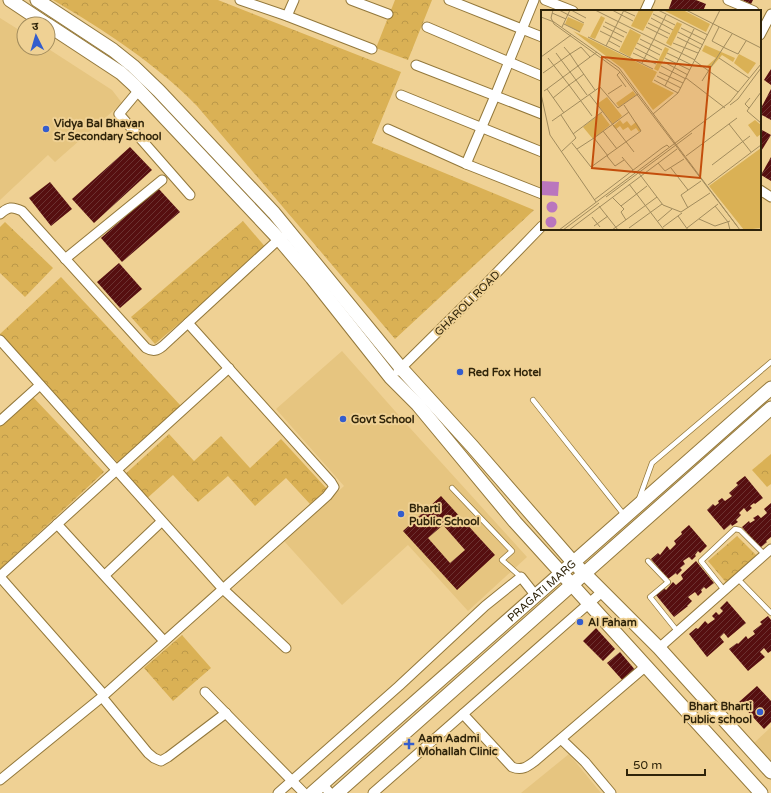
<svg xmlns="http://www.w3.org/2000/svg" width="771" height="793" viewBox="0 0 771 793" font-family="'Varela Round','Noto Sans Devanagari',sans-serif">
  <defs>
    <pattern id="park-crowns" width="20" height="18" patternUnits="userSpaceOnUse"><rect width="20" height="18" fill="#dab155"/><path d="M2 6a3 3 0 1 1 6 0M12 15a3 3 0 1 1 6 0" fill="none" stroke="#bb9849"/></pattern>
    <pattern id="building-hatch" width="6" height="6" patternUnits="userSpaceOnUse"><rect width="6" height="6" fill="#560f10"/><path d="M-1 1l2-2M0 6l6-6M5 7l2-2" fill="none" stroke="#6b3231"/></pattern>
  </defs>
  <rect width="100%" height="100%" fill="#efd194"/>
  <!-- built -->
  <g fill="#e6c580">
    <polygon points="0,18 24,33 24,48 47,48 112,90 122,103 55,162 48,155 0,200"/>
    <polygon points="342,351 410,428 527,557 468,611 408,545 342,605 284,541 344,486 276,409"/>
    <polygon points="771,727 771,762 754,743"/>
    <polygon points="569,754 601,793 521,793"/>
  </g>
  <!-- park -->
  <g fill="url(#park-crowns)">
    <path d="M 53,0 L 218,0 L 401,72 L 372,143 L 534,210 L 395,339 L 197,106 C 155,63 104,30 53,0 Z"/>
    <polygon points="395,0 432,0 408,60 376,48"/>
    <polygon points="243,221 267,249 155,344 131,317"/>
    <polygon points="5,222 53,268 25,297 0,273 0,227"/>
    <polygon points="61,277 181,406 119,464 0,336 0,334"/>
    <polygon points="32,396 104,472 0,569 0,425"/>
    <polygon points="169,434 194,461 221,436 250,468 281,439 327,489 310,504 286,478 255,506 228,476 198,502 173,475 144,501 122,477"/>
    <polygon points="771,454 771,484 767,487 752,470"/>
    <polygon points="737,536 760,559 729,586 708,561"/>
    <polygon points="182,635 211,668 173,701 144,668"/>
  </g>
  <!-- building -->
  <g fill="url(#building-hatch)" fill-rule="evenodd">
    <polygon points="672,0 696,0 706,4 703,11 668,11"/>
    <polygon points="742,0 753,0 751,4"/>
    <polygon points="771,69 771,85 764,80"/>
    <polygon points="771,89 771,120 760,114 760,110"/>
    <polygon points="760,129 771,135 760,153"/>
    <polygon points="130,147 152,170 94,223 72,199"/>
    <polygon points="771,157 771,181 761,175"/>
    <polygon points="50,182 72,209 51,226 29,198"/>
    <polygon points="158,188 180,212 122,262 101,238"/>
    <polygon points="119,263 142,289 120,308 97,282"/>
    <polygon points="745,476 763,498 755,504 754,503 750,506 752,508 747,512 744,508 739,513 741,515 736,520 738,522 732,526 731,524 724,530 707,510 713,504 715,506 719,503 718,501 722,498 725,501 732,496 729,493 738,485 736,483"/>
    <path d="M 441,496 L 495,555 L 457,590 L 403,531 ZM 443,525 L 465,550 L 450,563 L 428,538 Z"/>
    <polygon points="771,503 771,537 766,541 767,542 760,548 742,527 749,521 750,523 755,520 753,518 758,515 761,518 767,513 764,509"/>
    <polygon points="689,525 707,546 700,553 698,551 695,555 696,556 692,560 689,557 683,561 685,564 680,568 682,570 677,575 676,573 668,579 651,559 658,553 660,555 667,546 670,550 676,544 674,541 682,534 681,532"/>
    <polygon points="696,561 714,583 706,589 704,587 701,590 702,592 698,596 695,592 688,597 692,601 687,606 688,606 674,617 656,595 664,588 666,590 673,582 676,585 683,579 681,575"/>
    <polygon points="727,601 746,623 728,638 724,633 720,637 724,642 707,657 689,634 696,628 698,629 705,621 708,624 715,619 712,616 716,612 719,615 723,611 720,608"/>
    <polygon points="768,616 771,620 771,651 768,653 764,648 760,652 765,657 748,671 729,649 737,643 738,644 746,636 748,639 755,634 753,631 762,624 760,622"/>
    <polygon points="596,628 615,649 603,661 583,641"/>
    <polygon points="620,652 636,671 624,682 607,663"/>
    <polygon points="757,686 771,701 771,722 764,729 739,702"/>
  </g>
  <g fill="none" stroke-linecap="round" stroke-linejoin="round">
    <!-- lane casing -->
    <g stroke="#93783b" stroke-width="6">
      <g id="lane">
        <polyline points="533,400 625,516"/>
        <polyline points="452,488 512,551 502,560 521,577"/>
        <polyline points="639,499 652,463 771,362"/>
        <polyline points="648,561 668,582 650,597 678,632"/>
        <polyline points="738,579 771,613"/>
        <polyline points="724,590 701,561 735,529 740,530 765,555"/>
      </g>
    </g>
    <!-- street casing -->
    <g stroke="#93783b" stroke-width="11">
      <g id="street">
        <polyline points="240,0 287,16 372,49"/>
        <polyline points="351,0 388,14"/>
        <polyline points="449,0 542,37"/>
        <polyline points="545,0 573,11"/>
        <polyline points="728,0 754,11"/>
        <polyline points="645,11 650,0"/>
        <polyline points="287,16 294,0"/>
        <polyline points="427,27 542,76"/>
        <polyline points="760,35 771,14"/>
        <polyline points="416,65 542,114"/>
        <polyline points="139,90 119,114 190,195"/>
        <polyline points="401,95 542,152"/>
        <polyline points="388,129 466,164 542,194"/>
        <polyline points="466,164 495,96 534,0"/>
        <polyline points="760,190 771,197"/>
        <path d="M 0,214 C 8,207 12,206 22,211 L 146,348 C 153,352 157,351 163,346 L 279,239 L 283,237"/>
        <polyline points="65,259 162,180"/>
        <polyline points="0,340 223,589 286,648"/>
        <polyline points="398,371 481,289 542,226"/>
        <polyline points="0,421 40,385"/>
        <polyline points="57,524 164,641"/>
        <polyline points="105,575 161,522"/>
        <polyline points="0,576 229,368"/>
        <polyline points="0,577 104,695"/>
        <polyline points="659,648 771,549"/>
        <polyline points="205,692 304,793"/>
        <polyline points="102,697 148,753 154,758 161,761 168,757 226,713"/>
        <path d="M 463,714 L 512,767 C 522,771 527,767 535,761 L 646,666"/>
        <polyline points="561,739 585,762 611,793"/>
        <polyline points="0,780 102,697 327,496 334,487 331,482 188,323"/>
        <polyline points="322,784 330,793"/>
        <polyline points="278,793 399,686 485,606 521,577 536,596"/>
        <polyline points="373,793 603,591"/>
      </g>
    </g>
    <!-- secondary casing -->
    <g stroke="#93783b" stroke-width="15">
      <g id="secondary">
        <polyline points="10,0 46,24"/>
        <polyline points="37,0 113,50 133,66 159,91 274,213 401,368 472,446 573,562 659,648 771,772"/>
        <polyline points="48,25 121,73 134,85 279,239 312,278 391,378 418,405 515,522 761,793"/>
        <path id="s1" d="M 312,793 L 771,388"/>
        <polyline points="337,793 771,408"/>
      </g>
    </g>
    <!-- lane -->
    <use href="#lane" stroke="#fff" stroke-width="4.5"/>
    <!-- street -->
    <use href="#street" stroke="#fff" stroke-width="9"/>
    <!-- secondary -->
    <use href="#secondary" stroke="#fff" stroke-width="13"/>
  </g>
  <!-- markers -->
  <g fill="#345dcd" stroke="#efd194" stroke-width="1.5">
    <circle cx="46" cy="129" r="4"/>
    <circle cx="460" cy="372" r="4"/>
    <circle cx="343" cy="419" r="4"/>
    <circle cx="401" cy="514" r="4"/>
    <circle cx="580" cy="622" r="4"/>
    <circle cx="760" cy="712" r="4"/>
    <path d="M407 738h4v4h4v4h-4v4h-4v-4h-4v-4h4z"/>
  </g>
  <g text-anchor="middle" stroke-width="4" stroke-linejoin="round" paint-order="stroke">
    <!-- poi labels -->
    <g font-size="11" font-weight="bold" fill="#2f240a" stroke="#efd194" text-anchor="start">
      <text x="54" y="127">Vidya Bal Bhavan<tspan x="54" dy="13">Sr Secondary School</tspan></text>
      <text x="468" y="376">Red Fox Hotel</text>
      <text x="351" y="423">Govt School</text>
      <text x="409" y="512">Bharti<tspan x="409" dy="13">Public School</tspan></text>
      <text x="588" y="626">Al Faham</text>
      <text x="752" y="710" text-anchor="end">Bhart Bharti<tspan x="752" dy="13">Public school</tspan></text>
      <text x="418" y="742">Aam Aadmi<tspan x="418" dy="13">Mohallah Clinic</tspan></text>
    </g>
    <!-- street labels -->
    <g font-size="11" fill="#2f240a" stroke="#efd194">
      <text transform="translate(467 303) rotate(-45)" y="4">GHAROLI ROAD</text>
      <text dy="4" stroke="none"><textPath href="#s1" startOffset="306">PRAGATI MARG</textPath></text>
    </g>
  </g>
  <!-- overview -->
  <g transform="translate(541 10)">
    <rect width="220" height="220" fill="#efd194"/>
    <path d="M 98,0 L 113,0 L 102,21 L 90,16 ZM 122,0 L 142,0 L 169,14 L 165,22 ZM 60,6 L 64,8 L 54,29 L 49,27 ZM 27,7 L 43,14 L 39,22 L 24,14 ZM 136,12 L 141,14 L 130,36 L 125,33 ZM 89,19 L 100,25 L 89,47 L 78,41 ZM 32,21 L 116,62 L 111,72 L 133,83 L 112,100 L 82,59 ZM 164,35 L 194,48 L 192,52 L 181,45 L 169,59 L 166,56 L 175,48 L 161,41 ZM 124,37 L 128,39 L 117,61 L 113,59 ZM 198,44 L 215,53 L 207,64 L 193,53 ZM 92,81 L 95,85 L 78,97 L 75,93 ZM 66,87 L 81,106 L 72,114 L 56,94 ZM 60,103 L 69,115 L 52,129 L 42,117 ZM 79,110 L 82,114 L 86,111 L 90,116 L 95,112 L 100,120 L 98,122 L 95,118 L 90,121 L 87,117 L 82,120 L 79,116 L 75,119 L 72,116 ZM 214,110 L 220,115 L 220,124 L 216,127 L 207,115 ZM 220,138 L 220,218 L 203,220 L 168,176 Z" fill="#dab155"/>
    <path d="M 0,171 L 18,172 L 17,186 L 0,185 ZM5.5 197a5.5 5.5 0 1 1 11 0a5.5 5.5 0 1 1-11 0ZM4.5 212a5.5 5.5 0 1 1 11 0a5.5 5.5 0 1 1-11 0Z" fill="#ba76be"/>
    <path fill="none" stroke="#a28c5d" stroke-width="1" d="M 12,0 L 10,8 L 13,14 L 78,61 L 196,216M 18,0 L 43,13M 30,0 L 45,8M 54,0 L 154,50M 71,0 L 92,11M 117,0 L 167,25M 145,0 L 220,38M 83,1 L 94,6M 11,3 L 25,9M 112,4 L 134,15M 0,7 L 13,12 L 78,58 L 199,220M 110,8 L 132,20M 64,12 L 86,23M 107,13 L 129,24M 23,14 L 39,22M 62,16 L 83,27M 21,17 L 29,0M 105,17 L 127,28M 178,17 L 171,31 L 184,38 L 197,44 L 205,31M 140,18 L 164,30M 59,21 L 81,32M 137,22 L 162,35M 47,27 L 112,59M 136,27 L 160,39M 99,29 L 121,40M 68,31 L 79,37M 96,33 L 119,45M 132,33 L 157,43M 65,36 L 83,0M 94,38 L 117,50M 92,43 L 115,54M 126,43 L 151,55M 0,47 L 30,25M 7,48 L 28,75 L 35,70 L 15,43M 124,48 L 149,60M 178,48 L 208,68M 154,51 L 197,82M 123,52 L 147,65M 101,53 L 125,5M 120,56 L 145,69M 79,62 L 76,65 L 85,77M 118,62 L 142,73M 2,63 L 29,44 L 23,37M 43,64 L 35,70 L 46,85M 116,66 L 140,78M 145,68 L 184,98M 113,70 L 137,83M 161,71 L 191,24M 124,76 L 153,19M 6,79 L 37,56 L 29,44 L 40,37 L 49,47M 54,80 L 37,56 L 56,42M 3,81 L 6,79 L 23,103M 220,82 L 206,101 L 220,113M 0,84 L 9,125 L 55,192M 48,84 L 93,142M 67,84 L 81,75M 12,88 L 28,75 L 51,106M 189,95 L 197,89 L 220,58M 208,98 L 204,94 L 209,88M 112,104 L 137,83 L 179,0M 20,105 L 35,128 L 20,142M 11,111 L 59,77 L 77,98 L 97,84M 188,114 L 210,142M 62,121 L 76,139M 32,124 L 61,102M 31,133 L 50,157 L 100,121 L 83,95M 36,139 L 53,128M 66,146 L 74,156 L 83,150M 67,146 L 53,128 L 88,102M 145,146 L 196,108M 81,147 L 92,160M 117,153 L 124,161 L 143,149M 171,155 L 209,126M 130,158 L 147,180M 97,162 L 122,195 L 140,202 L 169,183M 88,174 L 123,220M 167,175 L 220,135M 65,187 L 151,123M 71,187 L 83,199 L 80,202 L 85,210M 53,190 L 121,138 L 126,135 L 128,137M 58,196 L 77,220M 80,196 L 106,176M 174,196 L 187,212 L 189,220M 147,198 L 140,185 L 160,171M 137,206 L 147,220M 51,207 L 59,217M 158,209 L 174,216 L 189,211M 117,211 L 131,199M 53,216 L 67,206M 122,217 L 141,203M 88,218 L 121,194M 146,218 L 177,194M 18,220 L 189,92 L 220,54M 22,220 L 58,193M 28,220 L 136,139M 71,220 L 116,187"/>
    <path fill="#c34e0c" fill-opacity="0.15" stroke="#c34e0c" stroke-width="2" d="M 61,47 L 169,57 L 159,168 L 51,158 Z"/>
    <rect width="220" height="220" fill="none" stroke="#2f240a" stroke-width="2"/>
  </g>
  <!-- north arrow -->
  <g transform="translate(36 36) rotate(355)"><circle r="19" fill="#efd194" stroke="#a28c5d"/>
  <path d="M0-3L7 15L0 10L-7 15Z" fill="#345dcd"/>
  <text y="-6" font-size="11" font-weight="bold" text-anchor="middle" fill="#2f240a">उ</text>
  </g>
  <!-- scale -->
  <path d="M627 769v6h78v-6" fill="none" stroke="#2f240a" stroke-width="2"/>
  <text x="633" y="769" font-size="12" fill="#2f240a" stroke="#efd194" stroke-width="3" paint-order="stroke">50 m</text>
</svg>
